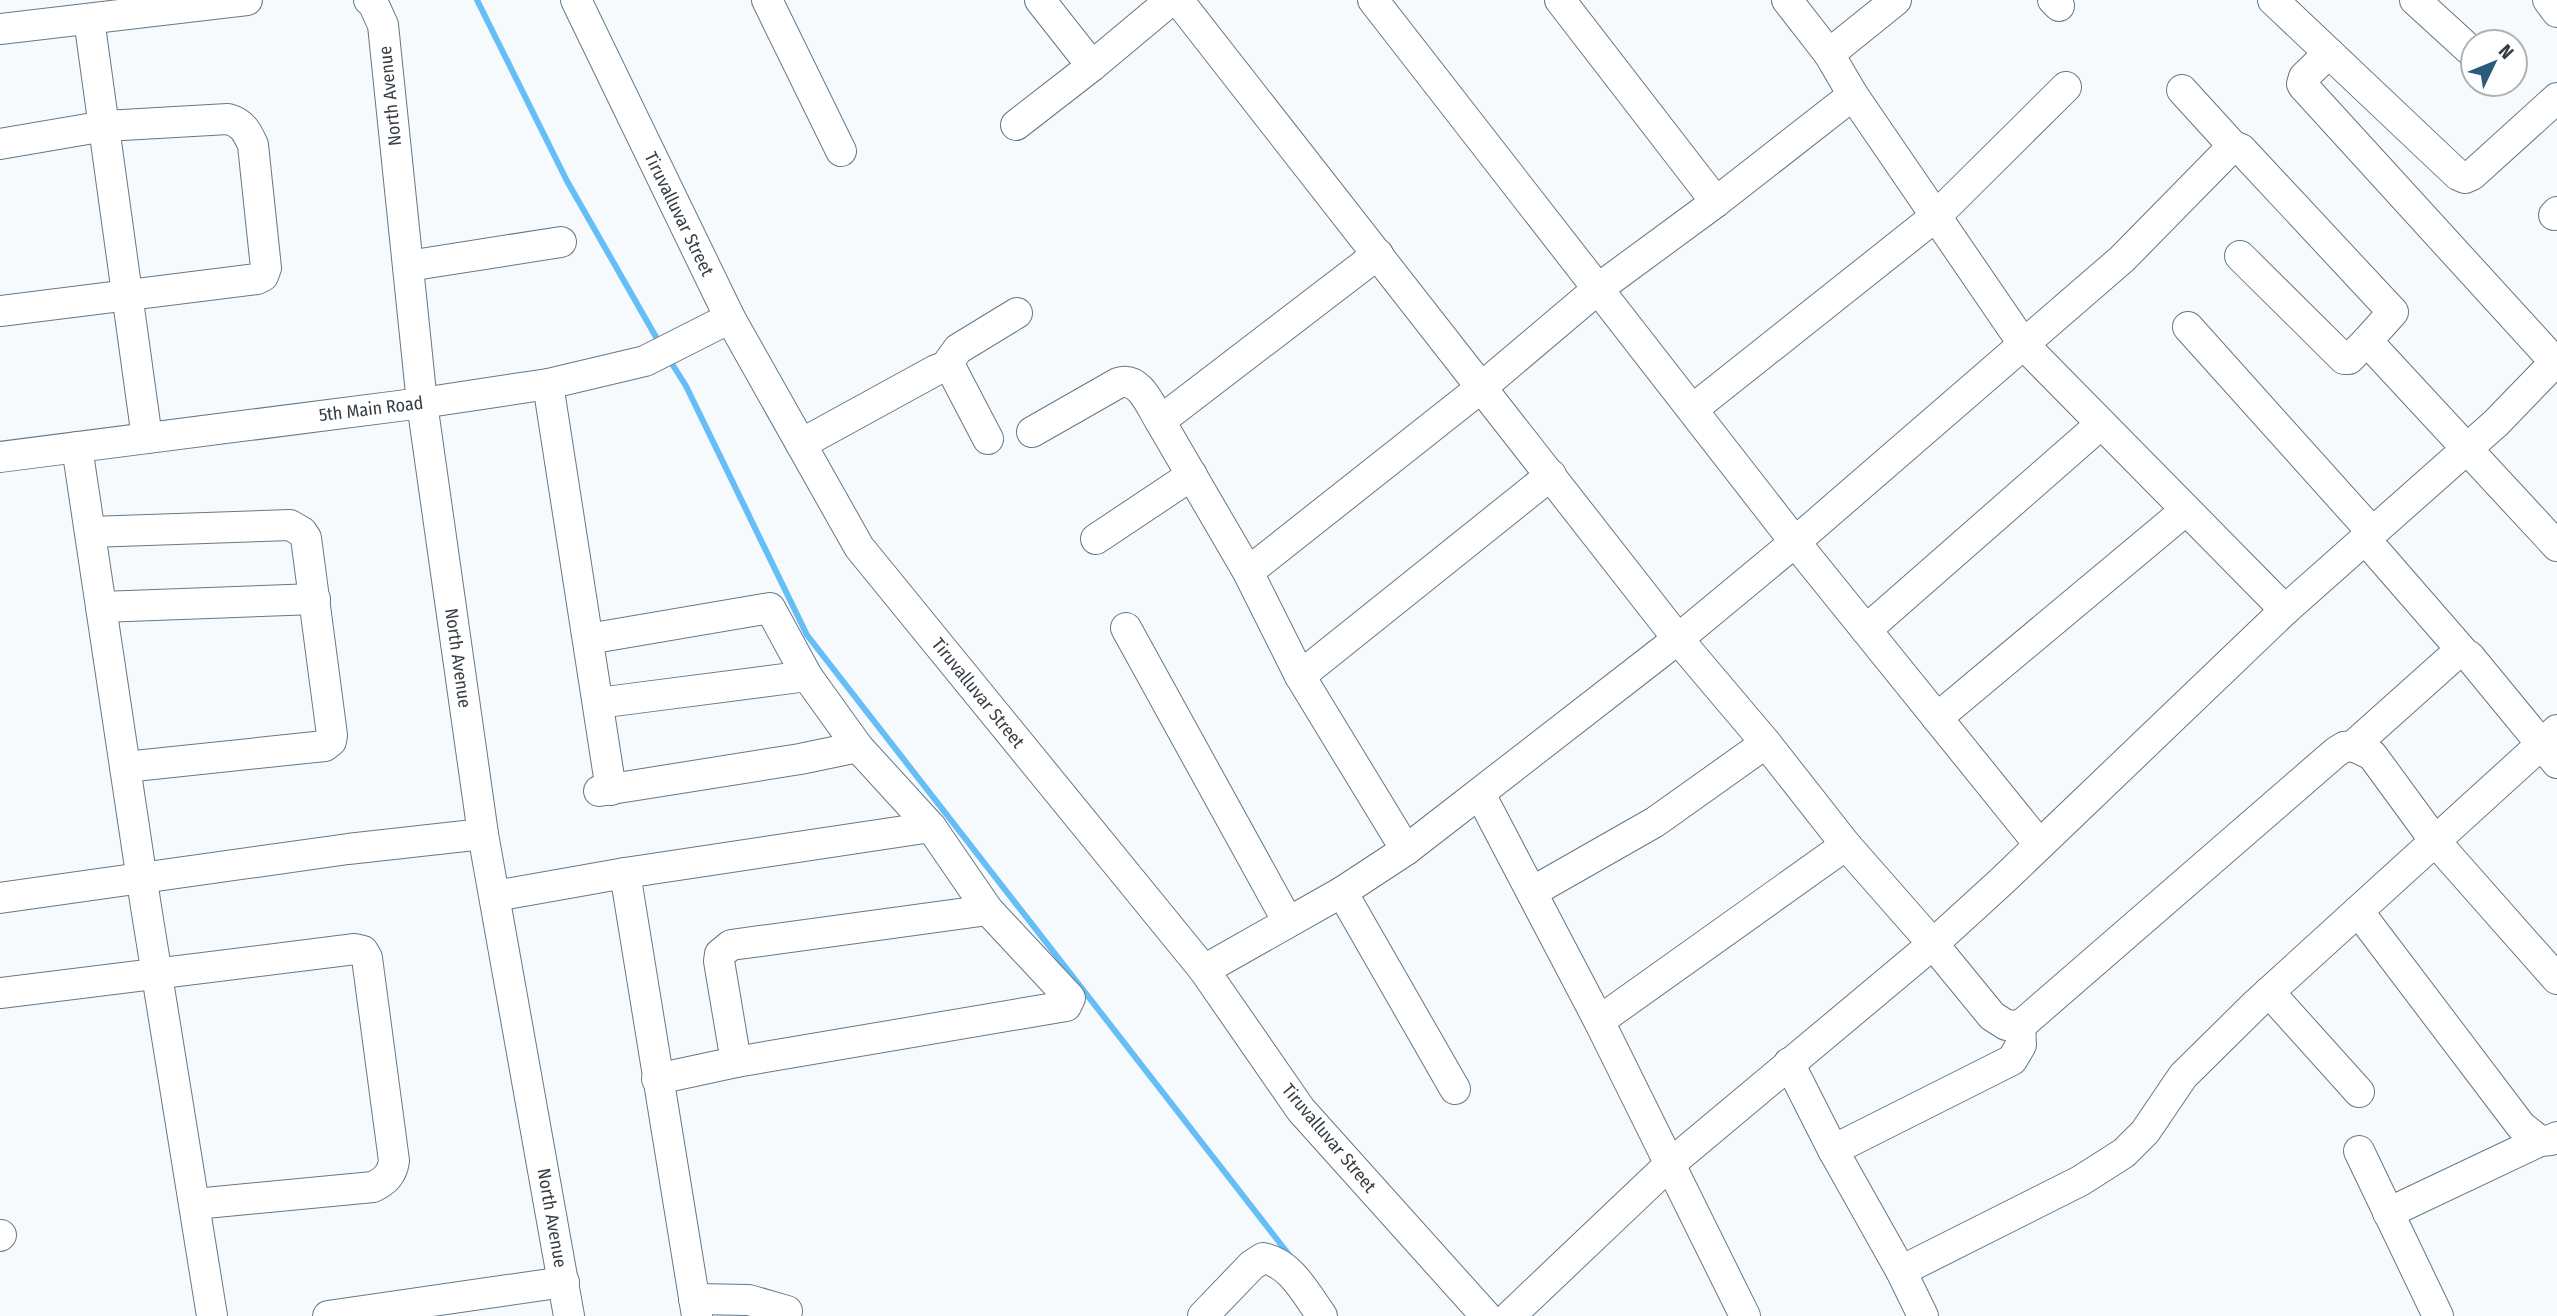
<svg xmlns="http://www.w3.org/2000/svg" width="2557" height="1316" viewBox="0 0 2557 1316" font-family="'Fira Sans Condensed',sans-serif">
  <rect width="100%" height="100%" fill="#f6fafd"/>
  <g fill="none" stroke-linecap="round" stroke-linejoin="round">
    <!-- stream -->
    <g stroke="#66bef6" stroke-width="6">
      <polyline points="477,0 567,181 660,344"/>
      <polyline points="669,359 686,386 807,635 1290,1256"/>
    </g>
    <!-- minor casing -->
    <g stroke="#657885" stroke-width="32">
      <g id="minor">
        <polyline points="369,0 373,3 383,25 422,403 483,834 569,1316"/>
        <polyline points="576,0 730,318 859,547 1204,970 1301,1110 1486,1316"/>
        <polyline points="767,0 841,151"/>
        <polyline points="1040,0 1092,66"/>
        <polyline points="1178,0 1678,639 1766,743 1846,845 1933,944 1992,1016 2006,1025 2020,1026 2336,752 2344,747 2353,746 2457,653 2469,656 2557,763"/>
        <polyline points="1373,0 1795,542 2039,844"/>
        <polyline points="1560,0 1716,202"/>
        <polyline points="1787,0 1829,54 1853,95 2024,345 2285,610"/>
        <polyline points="2053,0 2059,6"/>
        <polyline points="2273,0 2458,175 2465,178 2472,175 2557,98"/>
        <polyline points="2415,0 2473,53"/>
        <polyline points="2548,0 2557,12"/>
        <polyline points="89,19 147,438"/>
        <polyline points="0,29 247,0"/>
        <polyline points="2329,53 2304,77 2302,84 2304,87 2555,362"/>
        <polyline points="1829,54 1896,0"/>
        <polyline points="2182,90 2233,146"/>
        <polyline points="1016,125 1092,66 1171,0"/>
        <path d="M 0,144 L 105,126 L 228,119 C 243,123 247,132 253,145 L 266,268 L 263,276 L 257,279 L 0,311"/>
        <polyline points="2554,215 2557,212"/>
        <polyline points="1378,254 1160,421 1248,572 1300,676 1406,850"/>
        <polyline points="2240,256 2344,359 2349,359 2367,341 2557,546"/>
        <polyline points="408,266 561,242"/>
        <polyline points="2188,327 2373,533"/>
        <polyline points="945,367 958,349 1017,313"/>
        <polyline points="548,384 611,790"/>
        <polyline points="1693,409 1936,216 2066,87"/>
        <path d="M 1032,432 L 1118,383 C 1140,376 1150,405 1160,421"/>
        <polyline points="801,444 936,370 945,367 952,370 988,439"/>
        <polyline points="77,447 146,907 212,1316"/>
        <polyline points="0,457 422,403 548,384 645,361 730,318"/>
        <polyline points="90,532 290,525 302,532 306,538 332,735 331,741 325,746 125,767"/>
        <polyline points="1096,539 1192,475"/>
        <polyline points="2365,539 2465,654"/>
        <polyline points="1248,572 1482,387 1599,288 1716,202 1853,95"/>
        <polyline points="101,607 315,599"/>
        <polyline points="1126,628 1288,922"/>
        <polyline points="1866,630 2101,424"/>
        <polyline points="588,639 770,608 807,676 858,747 931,827 988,910 1070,998 1066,1006 736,1062"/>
        <polyline points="1300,676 1551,475"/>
        <polyline points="598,703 807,676"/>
        <polyline points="1937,718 2186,510"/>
        <polyline points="2353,746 2372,755 2435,841 2557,979"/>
        <polyline points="599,791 800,759 858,747"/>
        <polyline points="1480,794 1599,1021 1745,1316"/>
        <polyline points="625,873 697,1316"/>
        <polyline points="1342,892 1455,1089"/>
        <polyline points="1532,892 1655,822 1766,743"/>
        <polyline points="495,896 625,873 931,827"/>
        <polyline points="0,898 348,849 483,834"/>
        <polyline points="2358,911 2521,1126 2540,1141 2551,1140 2557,1137"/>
        <polyline points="1204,970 1342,892 1406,850 1678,639 1795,542 2122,259 2233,146 2241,149 2393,312 2367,341"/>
        <polyline points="2269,992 2359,1092"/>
        <path d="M 0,993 L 355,949 L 363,951 L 367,958 L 394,1161 C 392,1175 385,1181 373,1187 L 195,1204"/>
        <polyline points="1599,1021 1846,845"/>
        <polyline points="1789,1063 1833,1150 1901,1271 2080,1181 2124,1153 2145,1132 2183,1076 2257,1003 2557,730"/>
        <polyline points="657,1079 736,1062 719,961 720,954 731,945 988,910"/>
        <polyline points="1833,1150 2012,1060 2021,1045 2020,1026"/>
        <polyline points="2359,1151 2438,1316"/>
        <polyline points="2388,1213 2540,1141"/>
        <polyline points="0,1236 1,1235"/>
        <polyline points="1901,1271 1923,1316"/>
        <polyline points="694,1299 749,1300 787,1311"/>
        <polyline points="328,1316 564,1282"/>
        <path d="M 1203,1316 L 1252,1265 L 1263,1258 C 1291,1263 1306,1294 1322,1316"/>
        <polyline points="1510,1316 1670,1164 1933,944 2002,881 2285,610 2496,423 2557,360"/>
      </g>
    </g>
    <!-- minor -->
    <use href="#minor" stroke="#fff" stroke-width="30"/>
  </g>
  <g text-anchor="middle" stroke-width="5" stroke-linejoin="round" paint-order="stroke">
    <!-- street labels -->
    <g font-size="18" fill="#363e44" stroke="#fff">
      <text transform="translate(390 96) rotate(-96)" y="6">North Avenue</text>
      <text transform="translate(679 214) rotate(64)" y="6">Tiruvalluvar Street</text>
      <text transform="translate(371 409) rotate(-7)" y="6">5th Main Road</text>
      <text transform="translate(458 658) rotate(82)" y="6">North Avenue</text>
      <text transform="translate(978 693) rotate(51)" y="6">Tiruvalluvar Street</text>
      <text transform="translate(1329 1138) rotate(50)" y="6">Tiruvalluvar Street</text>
      <text transform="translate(552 1218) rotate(80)" y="6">North Avenue</text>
    </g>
  </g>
  <!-- north arrow -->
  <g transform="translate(2494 63) rotate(47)"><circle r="33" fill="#ffffff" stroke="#afb2b4" stroke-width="2"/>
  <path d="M0-5L12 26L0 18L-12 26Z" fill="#2a5b79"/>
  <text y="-10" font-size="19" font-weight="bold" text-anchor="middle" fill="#363e44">N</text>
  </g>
</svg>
